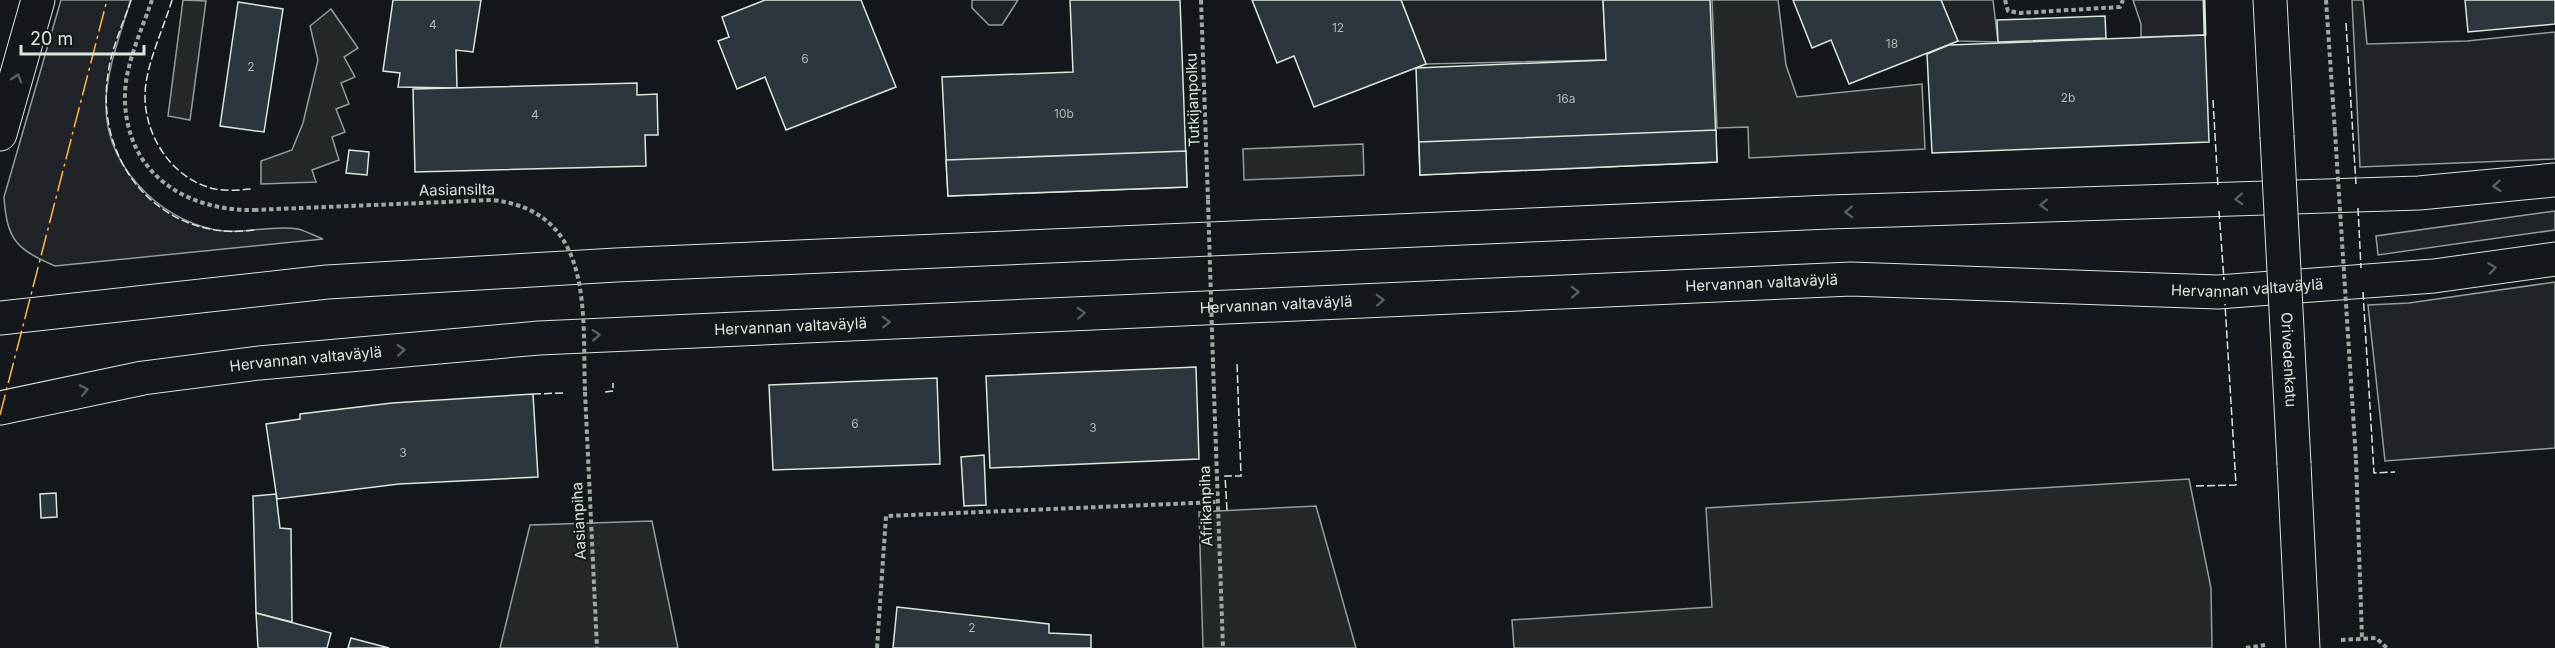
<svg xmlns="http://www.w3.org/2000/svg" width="2555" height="648" viewBox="0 0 2555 648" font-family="Inter,sans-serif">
  <rect width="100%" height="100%" fill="#14181c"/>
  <!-- green -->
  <g fill="#202428" stroke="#939e99" stroke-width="1.5">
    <path d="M 61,0 L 131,0 C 107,74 83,132 147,194 C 168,214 196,228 224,231 C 248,233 274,225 298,229 C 306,231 315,236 323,239 L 55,266 C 16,249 7,240 4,197 Z"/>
    <polygon points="972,0 1018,0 1002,25 989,25 972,8"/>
    <polygon points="1401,0 1603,0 1606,60 1426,64"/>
    <polygon points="1941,0 1993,0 1998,42 1958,41"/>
    <polygon points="2133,0 2204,0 2205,35 2141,37 2141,24"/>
    <polygon points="2352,0 2363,0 2367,44 2467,41 2555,32 2555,159 2360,167"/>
    <polygon points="2555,211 2555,230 2378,255 2376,236"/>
    <polygon points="2555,282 2555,448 2385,461 2368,305 2409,303"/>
  </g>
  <!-- parking -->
  <g fill="#24282b" stroke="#939e99" stroke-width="1.5">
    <polygon points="183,0 206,1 190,120 168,116"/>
    <polygon points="1712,0 1778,0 1786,65 1797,97 1922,84 1925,149 1749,158 1748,127 1717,128"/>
    <polygon points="331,9 358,48 344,57 355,77 341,83 349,104 336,109 345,132 332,137 339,160 312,170 316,182 261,184 261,161 292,150 303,123 318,60 310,26"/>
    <polygon points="1363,144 1364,175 1244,180 1243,149"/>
    <polygon points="2189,479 2211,588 2212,648 1514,648 1512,620 1712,607 1706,508"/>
    <polygon points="1316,506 1356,648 1203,648 1199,512"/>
    <polygon points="652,521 678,648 500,648 530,525"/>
  </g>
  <!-- building -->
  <g fill="#2c363c" stroke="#d8e6dc" stroke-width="1.5">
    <polygon points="393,0 481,0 473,52 456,50 457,88 398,87 400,73 383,71"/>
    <polygon points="765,0 861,0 896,87 786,130 765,77 737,89 718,41 729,37 722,17"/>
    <polygon points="1070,0 1180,0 1187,187 948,196 942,77 1073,72"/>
    <polygon points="1252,0 1401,0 1426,64 1314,107 1294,56 1277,63"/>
    <polygon points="1603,0 1710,0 1717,162 1420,175 1416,68 1606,60"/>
    <polygon points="1793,0 1941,0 1958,41 1849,84 1831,40 1812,48"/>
    <polygon points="2465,0 2555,0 2555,24 2468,32"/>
    <polygon points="238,2 283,9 264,132 220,126"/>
    <polygon points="2105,16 2106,38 1998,42 1997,20"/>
    <polygon points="2205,35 2209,142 1932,153 1927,54 1949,45"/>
    <polygon points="637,83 637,95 657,94 658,135 645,135 646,166 415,172 413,89"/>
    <polygon points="1716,130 1717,162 1420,175 1419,142"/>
    <polygon points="349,150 369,152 367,175 346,173"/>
    <polygon points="1186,151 1187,187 948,196 946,160"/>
    <polygon points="1196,367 1199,459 990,468 986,376"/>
    <polygon points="937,378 940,464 773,470 769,385"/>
    <polygon points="533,394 538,477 399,484 277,499 266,424 300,419 300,414 392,403"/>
    <polygon points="984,455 986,505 964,506 961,457"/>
    <polygon points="56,493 57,517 41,518 40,494"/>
    <polygon points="276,494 280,528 291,529 292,622 256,613 253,496"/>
    <polygon points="897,607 1049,624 1049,633 1091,635 1091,648 893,648"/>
    <polygon points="256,613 331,633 327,648 258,648"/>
    <polygon points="351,638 389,648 348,648"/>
  </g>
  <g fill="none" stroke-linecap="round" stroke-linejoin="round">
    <!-- tertiary casing -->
    <g stroke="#d8e6dc" stroke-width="35">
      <g id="tertiary">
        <polyline points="2270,0 2277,136"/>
        <polyline points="2294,464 2303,648"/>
      </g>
    </g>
    <!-- secondary casing -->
    <g stroke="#d8e6dc" stroke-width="35">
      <polyline id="secondary" points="0,134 38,0"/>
    </g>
    <!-- primary casing -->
    <g stroke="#d8e6dc" stroke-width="35">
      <g id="primary">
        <polyline points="0,318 327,282 616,265 1829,212 2419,193 2555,180"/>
        <path id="s1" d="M 0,408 L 143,378 L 259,363 L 539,338 L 1851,279 L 2218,292 L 2434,276 L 2555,259"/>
      </g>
    </g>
    <!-- path -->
    <g stroke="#9da8a2" stroke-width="4" stroke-dasharray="4.5 3" stroke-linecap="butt">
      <path d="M 152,0 C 142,29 126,63 125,93 C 123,170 182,211 254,210"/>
      <polyline points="1201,0 1208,200"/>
      <polyline points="2005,0 2008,11 2020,13 2120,7 2123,0"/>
      <polyline points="2326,0 2335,132"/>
      <polyline points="1213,364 1223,648"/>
      <polyline points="585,392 597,648"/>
      <polyline points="2356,460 2362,638"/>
      <polyline points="2341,640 2376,638 2387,648"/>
      <polyline points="877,648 886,516 1218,502"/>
      <polyline points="2246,648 2265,645"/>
    </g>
    <!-- tertiary -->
    <use href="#tertiary" stroke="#14181c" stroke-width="33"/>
    <!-- secondary -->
    <use href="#secondary" stroke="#14181c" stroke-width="33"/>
    <!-- primary -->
    <use href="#primary" stroke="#14181c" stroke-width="33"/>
    <!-- tertiary-bridge casing -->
    <g stroke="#d8e6dc" stroke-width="35" stroke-linecap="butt">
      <g id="tertiary-bridge">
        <path id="s2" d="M 2277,136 L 2294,464"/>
      </g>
    </g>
    <!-- path-bridge -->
    <g stroke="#9da8a2" stroke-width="4" stroke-dasharray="4.5 3" stroke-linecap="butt">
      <polyline points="2335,132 2356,460"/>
      <polyline points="1208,200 1213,364"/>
      <path d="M 254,210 L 492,200 C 596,211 582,315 585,392"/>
    </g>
    <!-- tertiary-bridge -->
    <use href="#tertiary-bridge" stroke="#14181c" stroke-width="33"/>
    <!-- fence -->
    <g stroke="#d8e6dc" stroke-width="1.5" stroke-dasharray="8 3" stroke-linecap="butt">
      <path d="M 131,0 C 123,24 111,49 108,74 C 96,150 144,223 223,231 C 234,232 245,231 255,230"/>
      <path d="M 172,0 C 164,27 150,56 146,83 C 139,128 169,179 215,189 C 227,191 240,190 252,189"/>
      <polyline points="2346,23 2356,184"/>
      <polyline points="2213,100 2218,187"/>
      <polyline points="2358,208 2361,268"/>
      <polyline points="2219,211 2224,280"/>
      <polyline points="2363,292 2374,473 2395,472"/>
      <polyline points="605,392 613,391 613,383"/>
      <polyline points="533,394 563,393"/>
      <polyline points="2196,486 2236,485 2225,304"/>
      <polyline points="1227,510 1225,476 1241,476 1237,363"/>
    </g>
    <!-- wall -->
    <polyline stroke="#d8e6dc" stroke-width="3" points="2204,0 2205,35"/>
    <!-- power -->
    <polyline stroke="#ffb74d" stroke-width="1.5" stroke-dasharray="21 4.5 3 4.5" stroke-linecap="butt" points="0,415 107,0"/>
  </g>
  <!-- one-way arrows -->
  <defs><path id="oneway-chevron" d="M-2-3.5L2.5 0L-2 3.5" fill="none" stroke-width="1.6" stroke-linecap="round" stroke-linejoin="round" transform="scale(1.5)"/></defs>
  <g stroke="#59605f">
    <use href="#oneway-chevron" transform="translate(17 78) rotate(-73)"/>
    <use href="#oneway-chevron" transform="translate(2497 186) rotate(175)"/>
    <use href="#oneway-chevron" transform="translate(2239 199) rotate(178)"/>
    <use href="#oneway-chevron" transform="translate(2044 205) rotate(178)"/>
    <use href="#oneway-chevron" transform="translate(1849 212) rotate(178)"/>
    <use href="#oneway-chevron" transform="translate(2492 268) rotate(-8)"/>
    <use href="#oneway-chevron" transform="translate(1575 292) rotate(-2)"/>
    <use href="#oneway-chevron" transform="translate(1380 300) rotate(-2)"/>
    <use href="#oneway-chevron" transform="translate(1081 313) rotate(-2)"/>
    <use href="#oneway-chevron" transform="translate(886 322) rotate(-2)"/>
    <use href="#oneway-chevron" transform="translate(596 335) rotate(-3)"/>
    <use href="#oneway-chevron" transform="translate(401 350) rotate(-5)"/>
    <use href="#oneway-chevron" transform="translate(84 390) rotate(-11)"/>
  </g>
  <g text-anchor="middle" stroke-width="4.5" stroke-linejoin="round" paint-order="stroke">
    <!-- number labels -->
    <g font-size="12" fill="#adbab4">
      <text x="433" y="29">4</text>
      <text x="1338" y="32">12</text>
      <text x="1892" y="48">18</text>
      <text x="805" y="63">6</text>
      <text x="251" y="71">2</text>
      <text x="2068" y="102">2b</text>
      <text x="1566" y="103">16a</text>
      <text x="1064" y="118">10b</text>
      <text x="535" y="119">4</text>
      <text x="855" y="428">6</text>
      <text x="1093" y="432">3</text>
      <text x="403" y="457">3</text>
      <text x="972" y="632">2</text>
    </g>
    <!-- street labels -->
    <g font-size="15" fill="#d8e6dc" stroke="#14181c">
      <text transform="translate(1193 100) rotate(-92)" y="5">Tutkijanpolku</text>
      <text transform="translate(457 190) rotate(-1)" y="5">Aasiansilta</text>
      <text dy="5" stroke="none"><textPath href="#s1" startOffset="1768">Hervannan valtaväylä</textPath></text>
      <text dy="5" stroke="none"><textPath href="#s1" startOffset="2254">Hervannan valtaväylä</textPath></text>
      <text dy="5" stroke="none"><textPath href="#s1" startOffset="1282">Hervannan valtaväylä</textPath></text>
      <text dy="5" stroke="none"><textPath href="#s1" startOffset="796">Hervannan valtaväylä</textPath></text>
      <text dy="5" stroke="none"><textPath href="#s1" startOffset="310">Hervannan valtaväylä</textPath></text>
      <text dy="5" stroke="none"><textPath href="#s2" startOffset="224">Orivedenkatu</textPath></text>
      <text transform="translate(1206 506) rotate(-92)" y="5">Afrikanpiha</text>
      <text transform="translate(579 521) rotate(-93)" y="5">Aasianpiha</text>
    </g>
  </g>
  <!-- scale -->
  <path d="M21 45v9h123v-9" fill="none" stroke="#d8e6dc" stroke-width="3"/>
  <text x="30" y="45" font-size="18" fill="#d8e6dc" stroke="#14181c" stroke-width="4.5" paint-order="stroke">20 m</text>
</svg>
